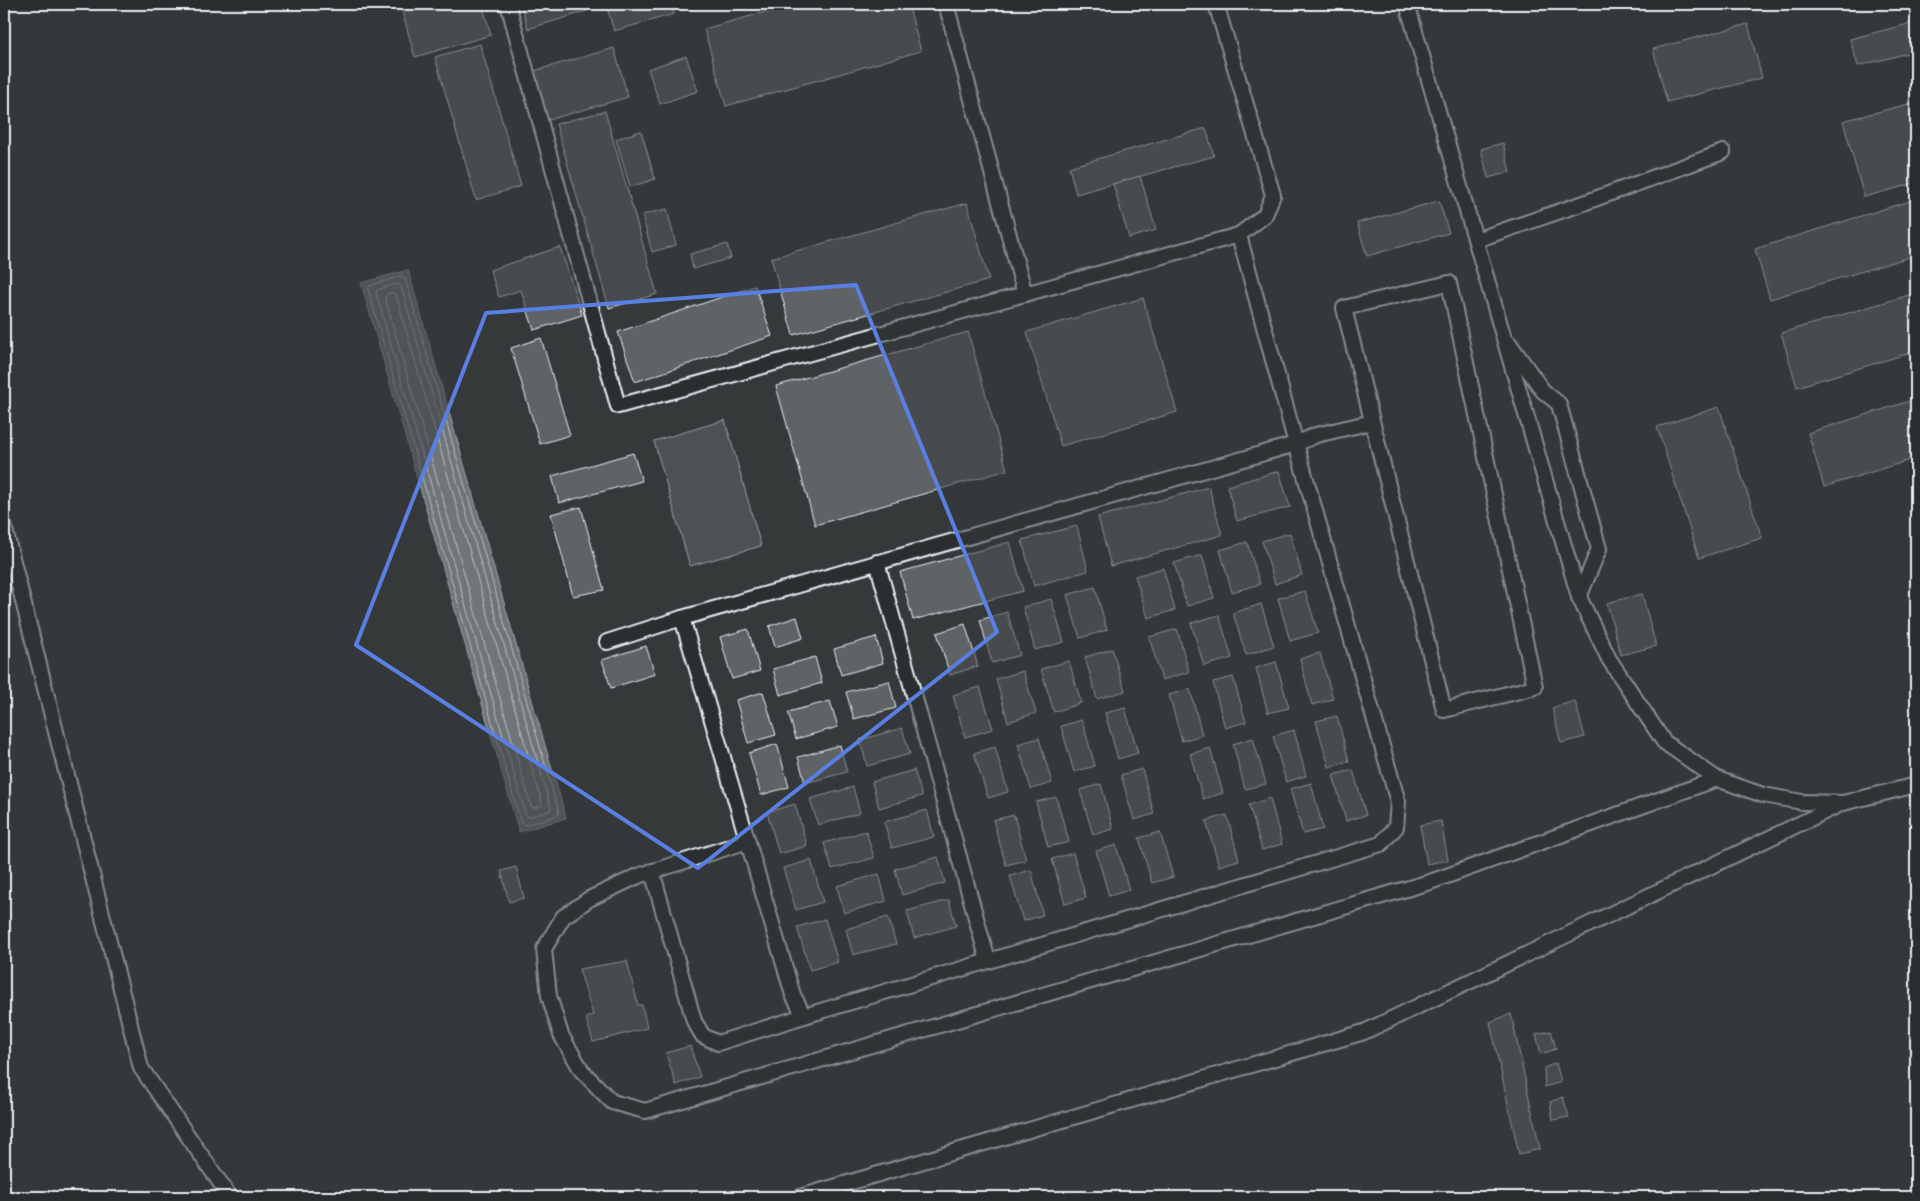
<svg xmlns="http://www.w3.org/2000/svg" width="1920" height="1201" viewBox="0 0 1920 1201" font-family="'Shantell Sans',sans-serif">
  <rect width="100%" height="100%" fill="#35393a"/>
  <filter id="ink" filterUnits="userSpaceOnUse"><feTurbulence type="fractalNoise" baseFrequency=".02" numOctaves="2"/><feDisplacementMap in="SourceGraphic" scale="10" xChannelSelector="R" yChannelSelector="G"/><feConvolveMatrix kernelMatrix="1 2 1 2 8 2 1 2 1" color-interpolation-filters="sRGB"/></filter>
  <g filter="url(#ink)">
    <!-- green -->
    <polygon fill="#4d5152" stroke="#9aa1a5" points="725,420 761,546 690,566 654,441"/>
    <!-- water -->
    <polygon fill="#707579" stroke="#a0a7ac" points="408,270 566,818 519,832 361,283"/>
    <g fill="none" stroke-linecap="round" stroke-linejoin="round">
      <!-- shore -->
      <g stroke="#b8bfc5" stroke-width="1">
        <polygon points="402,276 405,278 559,813 557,816 524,825 521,823 368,289 370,286"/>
        <polygon points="398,284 401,286 551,808 550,811 529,817 526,816 376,293 377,290"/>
        <polygon points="393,293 396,295 542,803 541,806 534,808 531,806 385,298 386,295"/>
      </g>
    </g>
    <!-- building -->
    <g fill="#5f6365" stroke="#e8f1f8">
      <polygon points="400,4 482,4 491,35 415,57"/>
      <polygon points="521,4 585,4 587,11 528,29"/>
      <polygon points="606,4 671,4 674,14 614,31"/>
      <polygon points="794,4 908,4 921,51 726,106 704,29"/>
      <polygon points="1916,22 1916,51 1858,66 1850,39"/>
      <polygon points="1748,24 1762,78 1667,102 1653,49"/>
      <polygon points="480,44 521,186 476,200 435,57"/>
      <polygon points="614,48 628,97 548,120 534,71"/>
      <polygon points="686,56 698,91 660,104 648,69"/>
      <polygon points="1916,102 1916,183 1864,197 1843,121"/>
      <polygon points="605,111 657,294 609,308 556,124"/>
      <polygon points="1206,128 1214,156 1076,194 1069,167"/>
      <polygon points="641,131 655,179 630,187 616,139"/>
      <polygon points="1503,143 1510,172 1488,178 1481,149"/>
      <polygon points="1140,176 1156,230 1129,238 1113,184"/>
      <polygon points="1916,199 1916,255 1770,299 1755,249"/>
      <polygon points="1439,201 1449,233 1367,256 1357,223"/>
      <polygon points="967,203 989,280 793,335 771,258"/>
      <polygon points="667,209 676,245 652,252 642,215"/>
      <polygon points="727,244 731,258 693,269 690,254"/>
      <polygon points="560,247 582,315 534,330 521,290 499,297 490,270"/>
      <polygon points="755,286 772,336 635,382 618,332"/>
      <polygon points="1916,293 1916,351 1797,387 1781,333"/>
      <polygon points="1143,298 1177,412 1061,446 1027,332"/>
      <polygon points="968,332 1007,470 815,525 776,386"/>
      <polygon points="541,338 570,435 540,444 511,348"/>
      <polygon points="1916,399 1916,458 1824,487 1808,433"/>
      <polygon points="1719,407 1762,538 1699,558 1657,427"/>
      <polygon points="633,453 642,481 559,503 552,476"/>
      <polygon points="1279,471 1290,507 1237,521 1227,486"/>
      <polygon points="1209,487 1222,535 1111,566 1098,517"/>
      <polygon points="581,507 604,590 573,596 551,514"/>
      <polygon points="1077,526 1088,571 1034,586 1022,540"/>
      <polygon points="1290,533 1302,575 1275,584 1262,541"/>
      <polygon points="1010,542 1023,591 913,620 900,572"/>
      <polygon points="1247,542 1260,584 1232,592 1220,550"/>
      <polygon points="1202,555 1214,598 1187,606 1174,563"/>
      <polygon points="1163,568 1175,610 1148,618 1135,576"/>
      <polygon points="1095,587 1107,630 1080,638 1067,595"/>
      <polygon points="1305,591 1318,633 1290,641 1278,598"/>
      <polygon points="1642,594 1656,646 1621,655 1607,603"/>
      <polygon points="1051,599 1064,642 1035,650 1023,607"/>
      <polygon points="1261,604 1274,646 1246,655 1233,613"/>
      <polygon points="1007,612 1020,655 992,663 980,620"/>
      <polygon points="1219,615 1232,658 1204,666 1191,623"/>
      <polygon points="797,617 803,638 775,647 769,626"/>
      <polygon points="965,624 978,666 950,675 937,633"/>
      <polygon points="748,629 760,671 732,679 720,637"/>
      <polygon points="1177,629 1189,672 1162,680 1149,637"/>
      <polygon points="876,637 883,663 841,675 834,649"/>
      <polygon points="646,646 655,674 611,688 602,660"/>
      <polygon points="1112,649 1125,691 1097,699 1085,657"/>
      <polygon points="1320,653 1333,699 1312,705 1300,659"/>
      <polygon points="815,657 822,683 780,695 773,669"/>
      <polygon points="1069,661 1081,703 1054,712 1041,669"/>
      <polygon points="1276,662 1289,708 1268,713 1256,668"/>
      <polygon points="1023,671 1036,713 1008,722 996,679"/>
      <polygon points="1233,677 1246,722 1225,728 1213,682"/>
      <polygon points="889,681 896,708 854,719 846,692"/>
      <polygon points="980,687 993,729 965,737 953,695"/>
      <polygon points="1190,689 1202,735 1182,741 1169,695"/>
      <polygon points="763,692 776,735 748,743 736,700"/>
      <polygon points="830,701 838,727 796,739 788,712"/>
      <polygon points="1575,701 1585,737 1561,743 1552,708"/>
      <polygon points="1125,708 1138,753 1118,759 1105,713"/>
      <polygon points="1337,716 1349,761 1329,767 1316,721"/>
      <polygon points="1082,720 1095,766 1074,772 1061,726"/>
      <polygon points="902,728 910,754 867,766 860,740"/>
      <polygon points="1294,730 1306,776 1286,782 1273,736"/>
      <polygon points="1039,738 1052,783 1031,789 1018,744"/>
      <polygon points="1253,738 1266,784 1245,789 1233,744"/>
      <polygon points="777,744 789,787 761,795 749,753"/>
      <polygon points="840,745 847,772 805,783 798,757"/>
      <polygon points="995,747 1008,792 988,798 974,753"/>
      <polygon points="1210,748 1223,793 1203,799 1190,754"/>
      <polygon points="1142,769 1154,814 1134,820 1121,775"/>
      <polygon points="914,770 922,796 879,808 872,782"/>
      <polygon points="1353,770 1366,815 1346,821 1333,775"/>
      <polygon points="1311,783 1323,829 1303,834 1290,789"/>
      <polygon points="1101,784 1113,829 1093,835 1080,790"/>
      <polygon points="853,787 860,813 818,825 810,799"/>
      <polygon points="1056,797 1069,842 1048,847 1036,802"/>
      <polygon points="1270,798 1282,844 1262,850 1249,805"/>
      <polygon points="795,804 807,846 779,854 767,812"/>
      <polygon points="927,810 934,837 892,848 884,822"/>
      <polygon points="1014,815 1026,860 1006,865 993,820"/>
      <polygon points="1227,815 1239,860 1219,866 1206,821"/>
      <polygon points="1441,821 1448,860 1427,864 1420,825"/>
      <polygon points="866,831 874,858 832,869 824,843"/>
      <polygon points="1160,832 1173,877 1152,883 1139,838"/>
      <polygon points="1116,845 1129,890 1109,896 1096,851"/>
      <polygon points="1073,853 1086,898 1065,904 1052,859"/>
      <polygon points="938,857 945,883 902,895 895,869"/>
      <polygon points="811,860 823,902 796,910 783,868"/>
      <polygon points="516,867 524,898 509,902 501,871"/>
      <polygon points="1031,870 1043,915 1023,921 1010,876"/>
      <polygon points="879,874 886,901 844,913 837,886"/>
      <polygon points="949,900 956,926 914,938 907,911"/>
      <polygon points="888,917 896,944 853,955 846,929"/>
      <polygon points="825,919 838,962 810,970 797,927"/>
      <polygon points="627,961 638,1005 642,1005 647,1028 593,1042 586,1018 593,1015 579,969"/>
      <polygon points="1511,1014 1540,1149 1519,1154 1490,1022"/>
      <polygon points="1551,1031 1556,1049 1541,1054 1536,1034"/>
      <polygon points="690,1046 700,1077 676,1085 666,1053"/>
      <polygon points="1556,1063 1561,1082 1545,1087 1544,1068"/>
      <polygon points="1563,1097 1569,1117 1553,1120 1550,1102"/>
    </g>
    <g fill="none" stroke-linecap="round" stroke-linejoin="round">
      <!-- service casing -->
      <g stroke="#e8f1f8" stroke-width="18">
        <g id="service">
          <polyline points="508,4 618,406 1239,235"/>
          <polyline points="946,4 1025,294"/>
          <polyline points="1407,4 1579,597 1609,659 1664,742 1717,779 1763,795 1802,802 1843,803 1916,785"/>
          <polyline points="1476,240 1581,204 1723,152"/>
          <polygon points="1449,283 1535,687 1444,710 1344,308"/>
          <polyline points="1509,343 1543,391 1559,404 1599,549 1579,597"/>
          <polyline points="4,526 141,1068 230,1197"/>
          <polyline points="877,562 988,961"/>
          <polyline points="682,618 793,995 804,1016 1381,844 1396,827 1398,802 1296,444 1316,435 1372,422"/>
          <polyline points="607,642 682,618 1296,444 1239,235 1265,215 1273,195 1216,4"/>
          <polyline points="748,841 638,876 589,899 563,917 544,949 549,996 561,1035 582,1071 612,1102 645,1111 1430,882 1717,779"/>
          <polyline points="652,871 694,1021 703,1036 718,1043 804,1016"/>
          <polyline points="800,1197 1364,1032 1843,803"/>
        </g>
      </g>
      <!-- service -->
      <use href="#service" stroke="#2a2d2e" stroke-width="14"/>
    </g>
  </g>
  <!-- marked area -->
  <path d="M0 0H1920V1201H0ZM 856,285 L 997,632 L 698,868 L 356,645 L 486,313 Z" fill="#35393a" fill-opacity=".55" fill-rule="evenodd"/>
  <path fill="none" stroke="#5a7fe2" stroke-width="4" stroke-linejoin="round" d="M 856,285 L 997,632 L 698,868 L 356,645 L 486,313 Z"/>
  <!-- margin -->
  <rect width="1920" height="1201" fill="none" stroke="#2a2d2e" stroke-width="20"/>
  <rect x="10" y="10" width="1900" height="1181" fill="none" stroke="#e8f1f8" stroke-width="2" filter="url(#ink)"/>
</svg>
